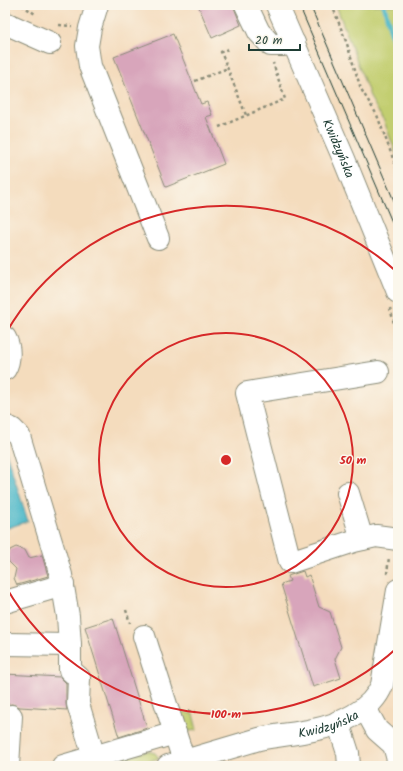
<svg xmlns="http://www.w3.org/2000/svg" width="403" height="771" viewBox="0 0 403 771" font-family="Kalam,sans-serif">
  <rect width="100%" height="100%" fill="#fbf7ec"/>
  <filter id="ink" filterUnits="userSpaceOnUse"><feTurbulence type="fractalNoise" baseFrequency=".025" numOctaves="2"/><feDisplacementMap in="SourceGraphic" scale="8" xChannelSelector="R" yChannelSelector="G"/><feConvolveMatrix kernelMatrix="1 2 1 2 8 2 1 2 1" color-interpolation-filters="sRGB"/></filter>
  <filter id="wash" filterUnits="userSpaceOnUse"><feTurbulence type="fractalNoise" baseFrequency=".012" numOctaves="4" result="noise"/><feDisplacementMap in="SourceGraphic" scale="16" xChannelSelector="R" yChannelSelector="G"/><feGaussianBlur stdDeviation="0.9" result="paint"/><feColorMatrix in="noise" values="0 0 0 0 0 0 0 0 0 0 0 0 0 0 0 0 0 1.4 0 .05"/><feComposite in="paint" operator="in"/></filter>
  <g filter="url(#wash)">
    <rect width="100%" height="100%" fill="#f4dcbd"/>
    <!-- green -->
    <g fill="#c2ce70" stroke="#708652">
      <polygon points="336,5 398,5 398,159 384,121 371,99"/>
      <polygon points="177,710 193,714 197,730 184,732"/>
      <polygon points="147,751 155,753 159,758 134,766 95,766"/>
    </g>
    <!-- water -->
    <polygon fill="#4bb7c8" stroke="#357a7e" points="5,449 28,521 5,529"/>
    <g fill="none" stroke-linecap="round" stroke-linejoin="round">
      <!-- stream -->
      <polyline stroke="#4bb7c8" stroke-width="5" points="384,5 398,61"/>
    </g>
    <g id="blocks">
      <!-- building -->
      <g fill="#d8a5bb">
        <polygon points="198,5 233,5 241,25 212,38"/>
        <polygon points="173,34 201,104 207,102 212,115 206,117 224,164 166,187 114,57"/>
        <polygon points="16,547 25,550 29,558 42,555 48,576 17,585 14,578 16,569 9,562 7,556 10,550"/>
        <polygon points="303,571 305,577 309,575 319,607 330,612 341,647 335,659 341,678 313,687 281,584 290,581 288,576"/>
        <polygon points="113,618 147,728 119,737 85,627"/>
        <polygon points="5,674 60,677 66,683 66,704 67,710 20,707 12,704 5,705"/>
      </g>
    </g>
  </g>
  <g filter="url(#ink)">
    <use href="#blocks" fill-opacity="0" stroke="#8a8c78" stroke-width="1"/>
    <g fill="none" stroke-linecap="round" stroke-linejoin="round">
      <!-- minor casing -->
      <g stroke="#8a8c78" stroke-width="24">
        <g id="minor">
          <polyline points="97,5 90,28 87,46 90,66 158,238"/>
          <polyline points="246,5 259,32 271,45 283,45 294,43"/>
          <path id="s1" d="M 277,5 L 344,159 L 398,292"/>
          <polyline points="5,23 50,43"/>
          <path d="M 5,338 C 10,347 10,360 5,369"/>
          <polyline points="378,372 247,393 290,562 354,541 376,536 398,539"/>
          <polyline points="5,426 12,429 19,436 61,575 68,616 70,645"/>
          <polyline points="348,493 362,539"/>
          <polyline points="5,602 63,585"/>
          <polyline points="144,636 184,761"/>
          <polyline points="5,644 70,645 70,670 79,678 78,704 94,757"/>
          <polyline points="365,708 377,730 394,745 398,760"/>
          <polyline points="338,722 348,753 349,766"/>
          <polyline points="8,766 11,716"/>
          <polyline points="63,766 175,733"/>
          <path id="s2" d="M 168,766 C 198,757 228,748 259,739 C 277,735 295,734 313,730 C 339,725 372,711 382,685 L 398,590"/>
        </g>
      </g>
      <!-- path -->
      <g stroke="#8a8c78" stroke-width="2.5" stroke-dasharray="3 3" stroke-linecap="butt">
        <polyline points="22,5 35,14"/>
        <polyline points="332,5 347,44 361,89 377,115 398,172"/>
        <polyline points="59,25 72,26"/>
        <polyline points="228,49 221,52 246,115"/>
        <polyline points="195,81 228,68"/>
        <polyline points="219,127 285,99 273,63"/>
        <polyline points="390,308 398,339"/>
        <polyline points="395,519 398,504"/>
        <polyline points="387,574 389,557"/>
        <polyline points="126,610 130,623"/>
        <polyline points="188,711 195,712"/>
      </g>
      <!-- minor -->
      <use href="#minor" stroke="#fff" stroke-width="22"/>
      <!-- tram -->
      <g stroke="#1f3d34" stroke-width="1">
        <polyline points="299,5 398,236"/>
        <polyline points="310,5 398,210"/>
      </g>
    </g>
  </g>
  <!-- distance rings -->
  <g fill="none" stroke="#d62828" stroke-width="2">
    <circle cx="226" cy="460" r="127"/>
    <path d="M398 647A254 254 0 0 1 6 587M6 333A254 254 0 0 1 398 273"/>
  </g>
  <g text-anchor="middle" stroke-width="3" stroke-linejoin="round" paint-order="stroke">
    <!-- street labels -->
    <g font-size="13" fill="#1f3d34" stroke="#fbf7ec">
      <text dy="5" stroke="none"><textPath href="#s1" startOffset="156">Kwidzyńska</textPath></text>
      <text dy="5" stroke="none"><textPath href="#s2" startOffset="166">Kwidzyńska</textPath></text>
    </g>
  </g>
  <circle cx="226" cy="460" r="6" fill="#d62828" stroke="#fbf7ec" stroke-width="2"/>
  <g font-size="12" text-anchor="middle" font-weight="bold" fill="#d62828" stroke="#fbf7ec" stroke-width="3" stroke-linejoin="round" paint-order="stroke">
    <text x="353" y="464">50 m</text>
    <text x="226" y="718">100 m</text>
  </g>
  <!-- margin -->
  <rect width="403" height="771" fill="none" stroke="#fbf7ec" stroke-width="20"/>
  <!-- scale -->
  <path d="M249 44v6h51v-6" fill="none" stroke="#1f3d34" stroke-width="2"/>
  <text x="255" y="44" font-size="12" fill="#1f3d34" stroke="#fbf7ec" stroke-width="3" paint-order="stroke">20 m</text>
</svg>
